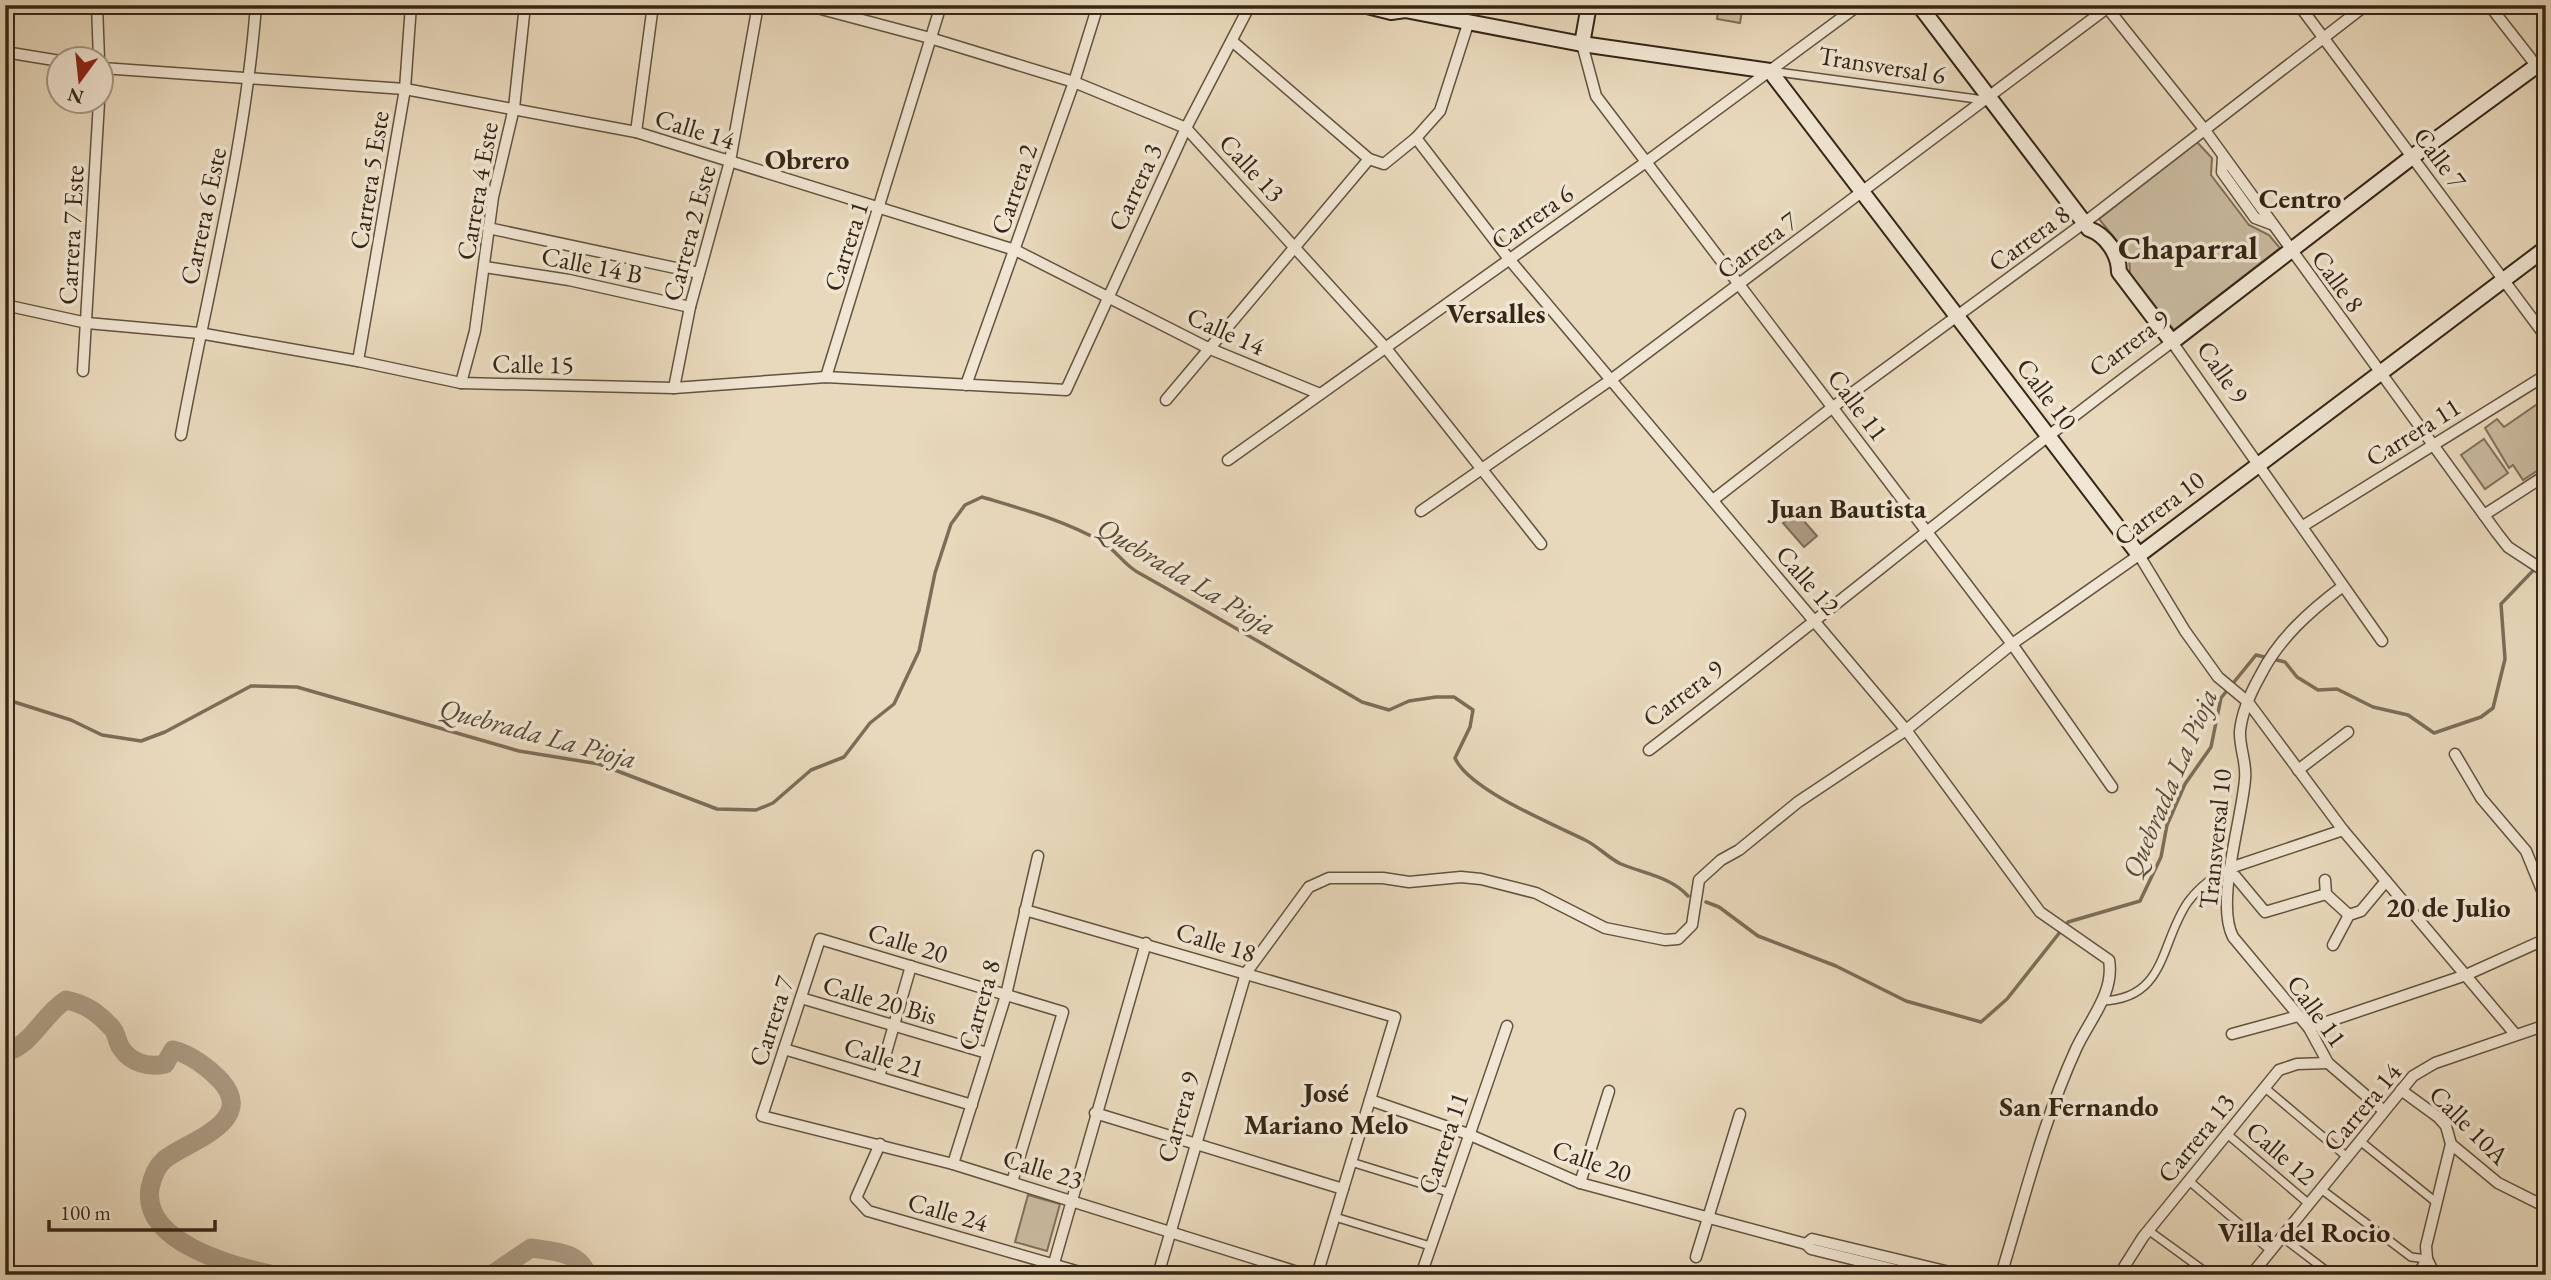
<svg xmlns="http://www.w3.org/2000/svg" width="2551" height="1280" viewBox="0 0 2551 1280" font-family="'EB Garamond',serif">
  <rect width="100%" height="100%" fill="#e9d9bc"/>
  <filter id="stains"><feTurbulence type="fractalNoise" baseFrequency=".00286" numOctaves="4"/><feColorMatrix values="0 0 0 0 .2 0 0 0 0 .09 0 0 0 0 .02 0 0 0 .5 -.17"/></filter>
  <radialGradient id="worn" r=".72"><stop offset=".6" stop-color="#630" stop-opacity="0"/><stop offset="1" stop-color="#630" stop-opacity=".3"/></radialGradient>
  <!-- green -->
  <g fill="#cabba0" stroke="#80705b" stroke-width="2">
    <polygon points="1664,5 1743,5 1740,23 1717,19 1718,11 1691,6 1690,11"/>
    <polygon points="2197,142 2212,158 2211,175 2249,225 2269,235 2280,248 2174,330 2130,274 2129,256 2099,219"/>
    <polygon points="2546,398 2546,465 2523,480 2513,465 2509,468 2485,428 2497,419 2504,427"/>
    <polygon points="2484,439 2508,473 2485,489 2461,455"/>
    <polygon points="1028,1195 1060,1204 1047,1251 1015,1242"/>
  </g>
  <!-- water -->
  <polygon fill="#ac9c84" stroke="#7c6d58" stroke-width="2" points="1796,512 1817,536 1804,547 1783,523"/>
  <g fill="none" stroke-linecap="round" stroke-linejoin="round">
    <!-- stream -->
    <g stroke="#7c6d58" stroke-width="3.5">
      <path d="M 5,699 L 71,720 L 102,735 L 141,741 L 165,732 L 251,686 L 297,687 L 519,751 L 599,764 L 717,809 L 756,810 L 773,803 L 811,770 L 844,757 L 870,723 L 894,704 L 919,651 L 935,573 L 951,524 L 965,505 L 982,497 C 1022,509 1066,521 1102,542 C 1116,550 1124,565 1139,573 C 1214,615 1287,658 1362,702 L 1389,710 L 1409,701 L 1436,697 L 1454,697 L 1473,710 L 1470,727 L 1455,758 C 1469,790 1553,824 1585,840 C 1598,846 1608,858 1621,864 C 1645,874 1671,877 1688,896"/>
      <polyline points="1706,902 1719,907 1758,936 1836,966 1906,1001 1981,1022 2007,999 2068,922 2140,901 2161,857 2167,825 2185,784 2211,747 2221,698 2256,655 2285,662 2297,677 2318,690 2337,689 2373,707 2408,715 2434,733 2481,717 2493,708 2505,659 2501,604 2546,557"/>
    </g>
    <!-- river -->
    <g stroke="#ac9c84" stroke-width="19">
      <path d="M 5,1052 C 32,1046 43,1014 66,1000 C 86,1004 98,1013 112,1028 C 117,1034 117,1042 121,1048 C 131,1063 149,1068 165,1064 L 173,1050 C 190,1054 209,1068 221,1081 C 258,1123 185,1142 164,1160 C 156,1167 152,1179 150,1188 C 141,1243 236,1267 275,1275"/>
      <path d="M 491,1275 L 531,1248 C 551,1251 580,1251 587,1275"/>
    </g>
    <!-- pedestrian casing -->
    <g stroke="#625340" stroke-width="10">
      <g id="pedestrian">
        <polyline points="1770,71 1984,100"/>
        <path d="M 2102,1001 C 2167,999 2160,942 2188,902 C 2200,886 2213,877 2230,868"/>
        <polyline points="2264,1087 2347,1157"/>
        <polyline points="2226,1133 2309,1204"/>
        <polyline points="2360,1141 2437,1203"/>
        <polyline points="1351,1162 1448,1192"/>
        <polyline points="2188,1180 2271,1251"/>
        <polyline points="2321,1189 2411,1257 2427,1259"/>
        <polyline points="1335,1217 1430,1246"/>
        <polyline points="2148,1230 2210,1275"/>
        <polyline points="2282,1237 2332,1275"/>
      </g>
    </g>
    <!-- minor casing -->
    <g stroke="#625340" stroke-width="13">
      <g id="minor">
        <polyline points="97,5 99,60"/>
        <polyline points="806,5 930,38 1074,82 1186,128 1385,347 1541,544"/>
        <polyline points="2105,5 2204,129 2497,533 2508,547 2546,572"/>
        <polyline points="2299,5 2546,337"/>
        <polyline points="2489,5 2546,78"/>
        <polyline points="1232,41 1369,159 1384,164 1416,138 1440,111 1468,24"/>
        <polyline points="1582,44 1596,96 2012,644 2112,787"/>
        <polyline points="5,52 60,61"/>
        <polyline points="102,68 405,89 636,132 1015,250 1208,348 1320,394"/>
        <polyline points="636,132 653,5"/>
        <path d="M 1416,138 L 1509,259 L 1906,730 L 2040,912 L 2109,960 C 2115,993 2088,1022 2076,1049 C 2043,1121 2024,1200 2001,1275"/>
        <polyline points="2223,157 2222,172 2255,218 2271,224"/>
        <polyline points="488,228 699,273"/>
        <polyline points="485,267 569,280 690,307"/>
        <polyline points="5,305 87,323 199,333 358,361 461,383 674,388 826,377 1066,390 1186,128 1250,5"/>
        <polyline points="358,361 405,89 411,5"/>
        <polyline points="83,371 99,102"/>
        <polyline points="826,377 941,5"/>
        <polyline points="461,383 475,331 493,197 514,108 525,5"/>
        <polyline points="966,385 1074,82 1098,5"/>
        <polyline points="674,388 690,307 730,161 758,5"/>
        <polyline points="1166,400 1369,159"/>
        <path d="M 181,435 C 207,292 245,151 256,5"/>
        <polyline points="1228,460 1646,162 1859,5"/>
        <polyline points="1713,500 1833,407 2084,223 2366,5"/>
        <polyline points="1421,511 1612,379 2111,5"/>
        <polyline points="2484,515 2546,475"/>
        <polyline points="2303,526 2546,375"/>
        <path d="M 2343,586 C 2310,611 2279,638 2260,676 C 2251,692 2242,712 2240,731 C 2239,747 2247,763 2245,779 C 2242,820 2215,902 2233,937 L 2309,1028 L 2328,1063 L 2384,1111"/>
        <path d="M 1649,750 C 1825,616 1994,474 2172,342 L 2382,641"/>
        <polyline points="2455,754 2481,798 2526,851 2546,900"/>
        <polyline points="2298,770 2348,732"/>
        <polyline points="2230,868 2343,830"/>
        <polyline points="2230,876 2235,876 2265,912 2326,894"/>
        <polyline points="2325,880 2326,894 2349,915"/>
        <polyline points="1025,910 1395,1017 1317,1275"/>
        <polyline points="2333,945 2349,915 2361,911 2386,881"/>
        <polyline points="801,998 987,1053"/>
        <polyline points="2309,1028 2466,975 2546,939"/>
        <polyline points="2232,1034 2298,1016"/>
        <polyline points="784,1049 972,1105"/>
        <polyline points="879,1077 911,966"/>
        <polyline points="2401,1090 2438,1117 2446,1126 2451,1144 2498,1183 2546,1207"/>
        <polyline points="1370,1100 1468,1134 1580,1183 1806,1244 1811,1249 1917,1275"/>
        <polyline points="1095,1113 1343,1189"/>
        <polyline points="880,1144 856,1198 868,1211 1090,1275"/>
        <polyline points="953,1164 1006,995 1038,856"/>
        <polyline points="1012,1182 1063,1012 820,939 762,1116 953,1164 1307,1275"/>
        <polyline points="1580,1183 1609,1091"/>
        <polyline points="1806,1244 1812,1239 1962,1275"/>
        <polyline points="1696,1257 1740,1114"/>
        <polyline points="2427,1259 2435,1275"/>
        <polyline points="1054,1263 1146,943"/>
        <polyline points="1158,1275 1246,973 1309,887 1329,878 1383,878 1409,882 1461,877 1481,879 1536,893 1605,928 1665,940 1678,939 1692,925 1699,880 1721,860 1739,850 1798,802 1906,730 2012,644 2139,555 2185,631 2218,677 2248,702 2343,830 2515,1034"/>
        <polyline points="1421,1275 1507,1026"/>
        <polyline points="2119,1275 2143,1237 2279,1070 2297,1064 2328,1063"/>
        <polyline points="2251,1275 2413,1076 2435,1063 2546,1025"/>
        <polyline points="2418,1275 2427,1259 2426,1246 2451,1144"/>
      </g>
    </g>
    <!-- secondary casing -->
    <g stroke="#352616" stroke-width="18">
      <g id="secondary">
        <polyline points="1363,5 1391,12 1405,10 1582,44 1770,71 2139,555 2546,248"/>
        <path d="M 1919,5 L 2089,229 C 2106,235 2119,254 2119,272 L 2172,342 L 2412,157 L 2546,59"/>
        <polyline points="1582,44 1589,5"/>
      </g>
    </g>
    <!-- pedestrian -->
    <use href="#pedestrian" stroke="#f1e6d3" stroke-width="7"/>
    <!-- minor -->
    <use href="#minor" stroke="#f1e6d3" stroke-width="10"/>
    <!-- secondary -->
    <use href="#secondary" stroke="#f1e6d3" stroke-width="14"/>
  </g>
  <g text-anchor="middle" stroke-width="7" stroke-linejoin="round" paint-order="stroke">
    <!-- street labels -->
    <g font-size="26" fill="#352616" stroke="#f1e6d3">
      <text transform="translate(1882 65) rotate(9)" y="9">Transversal 6</text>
      <text transform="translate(695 129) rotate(17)" y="9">Calle 14</text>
      <text transform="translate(2440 158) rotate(53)" y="9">Calle 7</text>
      <text transform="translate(1252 168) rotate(47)" y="9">Calle 13</text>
      <text transform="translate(369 180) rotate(-81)" y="9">Carrera 5 Este</text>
      <text transform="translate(1135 187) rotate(-65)" y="9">Carrera 3</text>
      <text transform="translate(1014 189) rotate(-71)" y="9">Carrera 2</text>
      <text transform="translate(477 191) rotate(-80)" y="9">Carrera 4 Este</text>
      <text transform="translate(203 216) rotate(-78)" y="9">Carrera 6 Este</text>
      <text transform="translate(1532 217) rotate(-35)" y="9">Carrera 6</text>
      <text transform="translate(689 233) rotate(-75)" y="9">Carrera 2 Este</text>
      <text transform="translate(71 235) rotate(-87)" y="9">Carrera 7 Este</text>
      <text transform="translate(2029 238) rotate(-36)" y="9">Carrera 8</text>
      <text transform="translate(1757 245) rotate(-37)" y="9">Carrera 7</text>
      <text transform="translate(846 246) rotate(-72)" y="9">Carrera 1</text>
      <text transform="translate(592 265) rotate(11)" y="9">Calle 14 B</text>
      <text transform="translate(2338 281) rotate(54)" y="9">Calle 8</text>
      <text transform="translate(1226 331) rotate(24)" y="9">Calle 14</text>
      <text transform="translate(2129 343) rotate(-37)" y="9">Carrera 9</text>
      <text transform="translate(533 364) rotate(1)" y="9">Calle 15</text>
      <text transform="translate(2223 372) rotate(55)" y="9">Calle 9</text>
      <text transform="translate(2047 394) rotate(53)" y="9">Calle 10</text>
      <text transform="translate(1858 405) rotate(53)" y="9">Calle 11</text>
      <text transform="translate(2413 432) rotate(-32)" y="9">Carrera 11</text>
      <text transform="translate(2159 508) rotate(-37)" y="9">Carrera 10</text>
      <text transform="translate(1808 580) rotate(49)" y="9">Calle 12</text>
      <text transform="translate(1683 693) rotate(-37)" y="9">Carrera 9</text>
      <text transform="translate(2215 839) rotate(-84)" y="9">Transversal 10</text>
      <text transform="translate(1216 942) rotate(17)" y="9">Calle 18</text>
      <text transform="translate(908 943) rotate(17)" y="9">Calle 20</text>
      <text transform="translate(880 1000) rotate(16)" y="9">Calle 20 Bis</text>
      <text transform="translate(979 1005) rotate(-74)" y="9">Carrera 8</text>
      <text transform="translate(2317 1011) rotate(54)" y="9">Calle 11</text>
      <text transform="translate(771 1021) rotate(-72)" y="9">Carrera 7</text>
      <text transform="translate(884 1057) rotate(17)" y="9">Calle 21</text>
      <text transform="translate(2362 1107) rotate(-50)" y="9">Carrera 14</text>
      <text transform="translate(1178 1117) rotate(-74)" y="9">Carrera 9</text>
      <text transform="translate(2469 1125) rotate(45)" y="9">Calle 10A</text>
      <text transform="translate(2196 1138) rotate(-51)" y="9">Carrera 13</text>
      <text transform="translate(1443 1143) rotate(-71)" y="9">Carrera 11</text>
      <text transform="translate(2281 1153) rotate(41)" y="9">Calle 12</text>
      <text transform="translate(1592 1161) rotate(19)" y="9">Calle 20</text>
      <text transform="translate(1043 1169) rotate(17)" y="9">Calle 23</text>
      <text transform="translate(948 1212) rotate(16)" y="9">Calle 24</text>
    </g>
    <!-- neighbourhood labels -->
    <g font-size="28" font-weight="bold" fill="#352616" stroke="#f1e6d3">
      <text x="807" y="169">Obrero</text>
      <text x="2300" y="208">Centro</text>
      <text x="1496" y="323">Versalles</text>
      <text x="1848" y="518">Juan Bautista</text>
      <text x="2448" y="917">20 de Julio</text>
      <text x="1326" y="1102">José<tspan x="1326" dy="32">Mariano Melo</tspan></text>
      <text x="2079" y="1116">San Fernando</text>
      <text x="2304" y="1242">Villa del Rocio</text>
    </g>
    <!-- water labels -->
    <g font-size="28" font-style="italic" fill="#594937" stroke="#f1e6d3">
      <text transform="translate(1187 576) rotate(31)" y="10">Quebrada La Pioja</text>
      <text transform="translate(538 733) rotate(15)" y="10">Quebrada La Pioja</text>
      <text transform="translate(2169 783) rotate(-67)" y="10">Quebrada La Pioja</text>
    </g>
    <!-- district labels -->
    <g font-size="33" font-weight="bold" fill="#352616" stroke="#f1e6d3">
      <text x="2188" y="259">Chaparral</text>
    </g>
  </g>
  <!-- margin -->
  <rect width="2551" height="1280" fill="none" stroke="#e9d9bc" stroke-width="28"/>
  <rect x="7" y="7" width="2537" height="1266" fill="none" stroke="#352616" stroke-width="3.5"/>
  <rect x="14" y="14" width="2523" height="1252" fill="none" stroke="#352616" stroke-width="2"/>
  <!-- north arrow -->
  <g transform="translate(80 80) rotate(195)"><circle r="33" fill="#f1e6d3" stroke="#a69987" stroke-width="2"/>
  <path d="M0-5L12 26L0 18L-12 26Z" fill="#8f2418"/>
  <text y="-10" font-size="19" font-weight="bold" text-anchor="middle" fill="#352616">N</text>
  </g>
  <!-- scale -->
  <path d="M49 1220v10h166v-10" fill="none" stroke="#352616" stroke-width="3.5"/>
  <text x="60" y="1220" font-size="21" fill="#352616" stroke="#f1e6d3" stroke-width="5" paint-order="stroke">100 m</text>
  <rect width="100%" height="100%" filter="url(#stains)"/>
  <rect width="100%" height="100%" fill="url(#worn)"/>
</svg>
